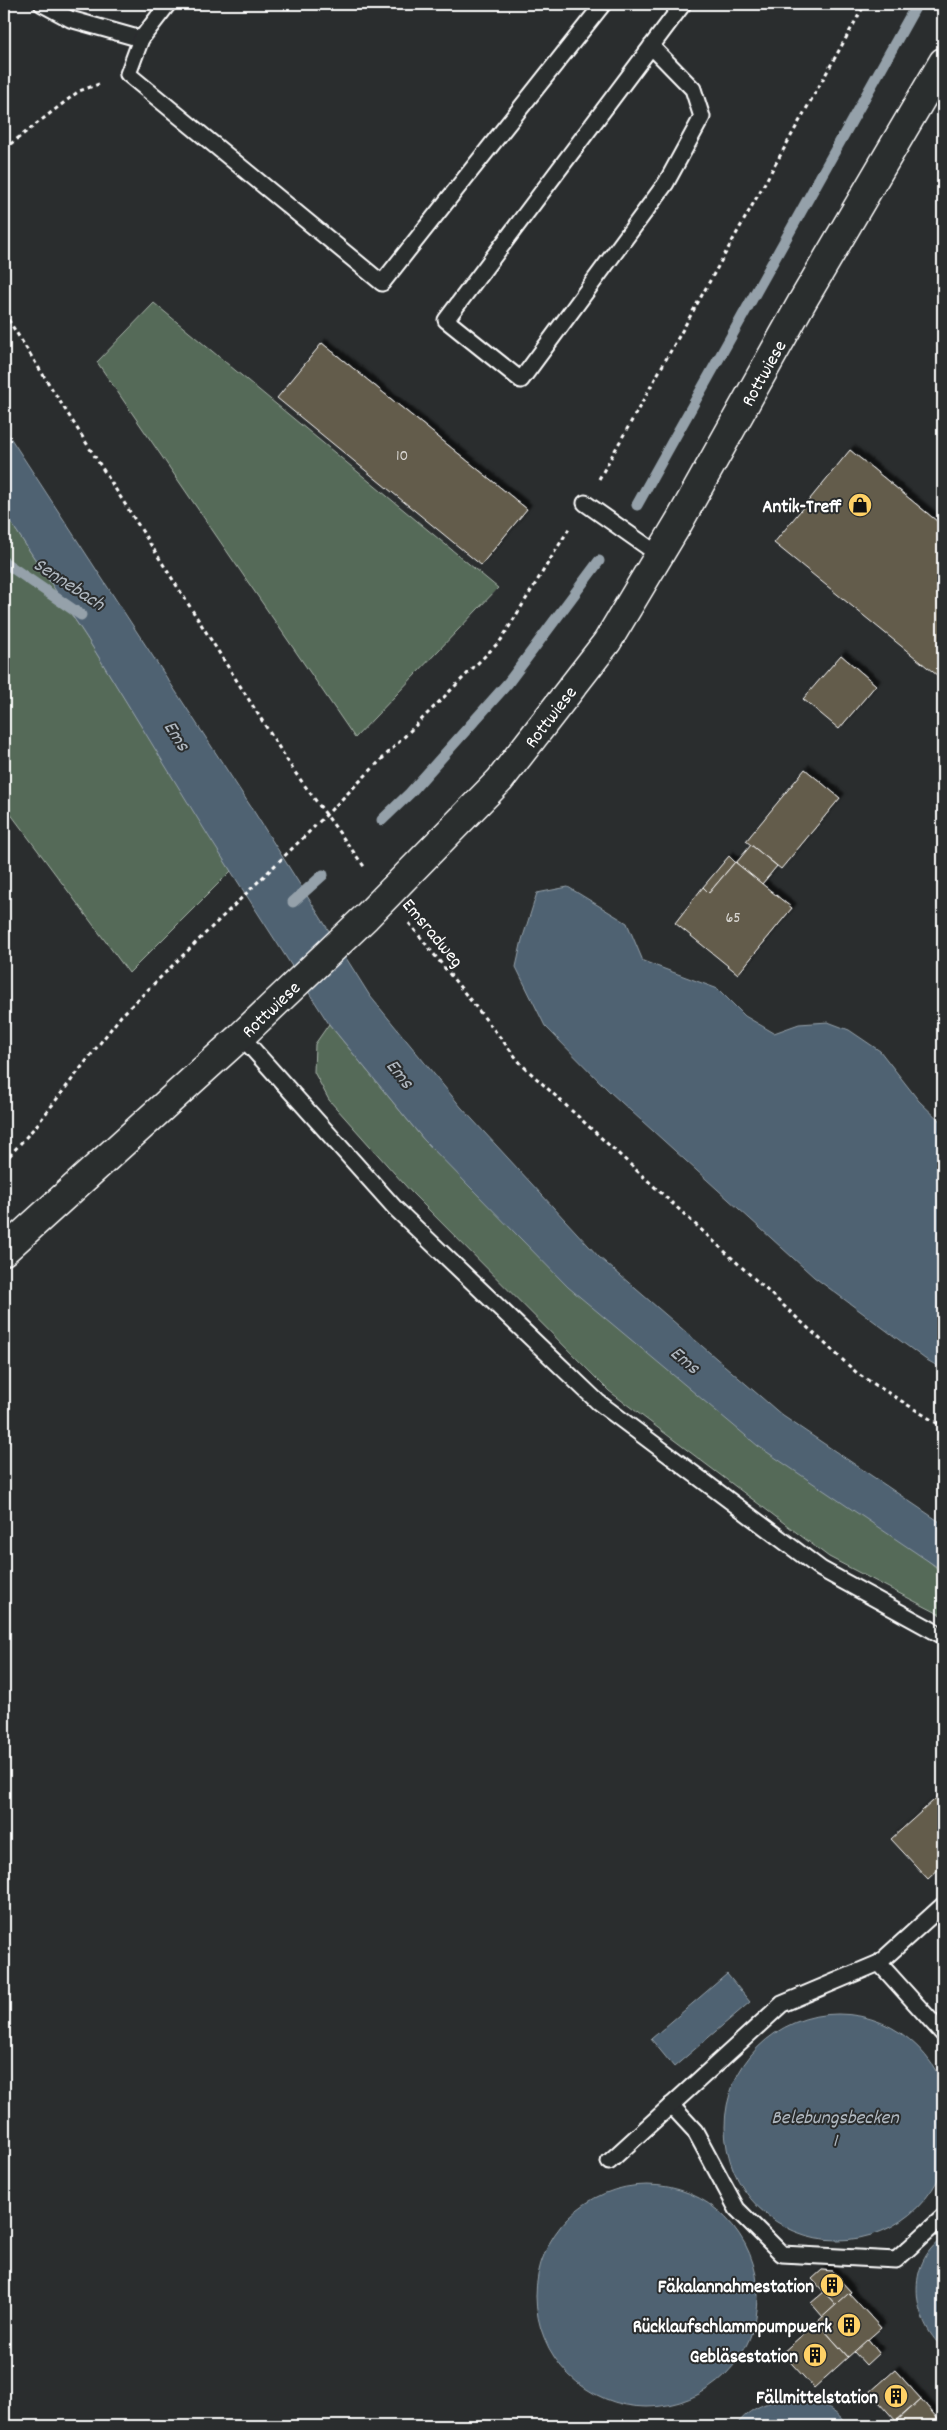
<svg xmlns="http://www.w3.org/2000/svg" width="947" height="2430" viewBox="0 0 947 2430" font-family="Dekko,sans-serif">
  <defs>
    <filter id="shadow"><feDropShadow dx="4.5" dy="-4.5" stdDeviation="1" flood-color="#0009"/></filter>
  </defs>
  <rect width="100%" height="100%" fill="#2a2d2e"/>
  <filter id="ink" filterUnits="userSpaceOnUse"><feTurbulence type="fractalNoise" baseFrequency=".02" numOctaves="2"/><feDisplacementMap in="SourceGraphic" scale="10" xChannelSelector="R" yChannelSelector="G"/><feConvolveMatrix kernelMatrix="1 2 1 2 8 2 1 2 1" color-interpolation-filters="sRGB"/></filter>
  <g filter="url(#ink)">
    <!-- green -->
    <g fill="#556b58" stroke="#aab5ac">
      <polygon points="154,303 498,588 355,738 97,362"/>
      <polygon points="4,512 87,638 231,871 129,973 4,805"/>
      <polygon points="329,1024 424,1140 937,1568 943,1571 943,1616 829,1557 609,1391 412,1193 329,1100 314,1072 315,1044"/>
    </g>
    <!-- water -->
    <g fill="#4f6272" stroke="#95a1aa">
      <polygon points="4,428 253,810 370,996 461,1107 599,1257 783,1416 943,1524 943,1571 758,1446 568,1287 424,1140 329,1024 209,837 87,638 4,512"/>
      <polygon points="568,887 627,923 643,961 718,989 745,1016 774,1033 799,1024 828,1022 849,1030 880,1051 919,1101 943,1124 943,1369 925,1359 814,1277 610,1092 545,1026 516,967 522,940 537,893"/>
      <polygon points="727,1974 750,2002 674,2067 651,2039"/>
      <circle cx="838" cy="2127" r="113"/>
      <circle cx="647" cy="2296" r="111"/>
      <path d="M 943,2238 L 943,2348 C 912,2320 905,2264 943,2238 Z"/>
      <path d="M 791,2398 C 814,2401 834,2406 847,2426 L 736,2426 C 749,2407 770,2401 791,2398 Z"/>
    </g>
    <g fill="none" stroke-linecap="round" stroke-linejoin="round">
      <!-- stream -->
      <g stroke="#95a1aa" stroke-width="11">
        <polyline points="637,505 917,4"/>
        <polyline points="4,562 81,615"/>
        <polyline points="382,820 410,793 508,683 599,561"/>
        <polyline points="293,902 323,875"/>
      </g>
    </g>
    <!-- building -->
    <g fill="#645c4c" stroke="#fff" filter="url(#shadow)">
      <polygon points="322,343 527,509 481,565 277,398"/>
      <polygon points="850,450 943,526 943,680 774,543"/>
      <polygon points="841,655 876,685 839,729 803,699"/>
      <polygon points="805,769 840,798 781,869 746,841"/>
      <polygon points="751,845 777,866 762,884 736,863"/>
      <polygon points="729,856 735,862 709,893 703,887"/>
      <polygon points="735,862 792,908 738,974 675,923 703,887 709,893"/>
      <polygon points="943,1792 943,1865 928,1879 891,1839"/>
      <polygon points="822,2270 832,2271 851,2292 836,2305 812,2279"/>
      <polygon points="824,2292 836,2305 823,2317 811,2303"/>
      <polygon points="849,2293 881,2328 848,2357 817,2322"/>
      <polygon points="817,2322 848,2357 814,2388 782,2353"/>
      <polygon points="868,2339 879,2353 866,2365 854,2352"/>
      <polygon points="895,2370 921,2399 896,2421 870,2392"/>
      <polygon points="921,2399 943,2425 943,2426 904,2426 898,2420"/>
    </g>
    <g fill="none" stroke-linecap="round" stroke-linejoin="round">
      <!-- lane casing -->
      <g stroke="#fff" stroke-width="19">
        <g id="lane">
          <polyline points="42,4 70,19 141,39"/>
          <polyline points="168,4 141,39 128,74 382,283 603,4"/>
          <polyline points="651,46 693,89 702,117 666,183 521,380 446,320 683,4"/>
          <polyline points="585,503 659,555"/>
          <polyline points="241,1036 395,1208 598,1402 821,1569 943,1636"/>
          <polyline points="879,1963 943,2034"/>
          <polyline points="671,2105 695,2131 737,2209 782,2254 896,2260 943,2217"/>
          <polyline points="609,2162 782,2004 879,1963 943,1905"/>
        </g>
      </g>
      <!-- secondary casing -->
      <g stroke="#fff" stroke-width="31">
        <g id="secondary">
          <path id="s1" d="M 4,1251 L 241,1036 L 366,917 L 500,780 L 607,642 L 679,522 L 802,302 L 943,62"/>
        </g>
      </g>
      <!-- path -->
      <g stroke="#fff" stroke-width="3" stroke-dasharray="4 4" stroke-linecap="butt">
        <polyline points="4,149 79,91 102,83"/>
        <polyline points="4,313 294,771 366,869"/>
        <polyline points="599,479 865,4"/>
        <polyline points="409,923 522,1065 858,1374 943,1427"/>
        <polyline points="4,1162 36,1126 121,1016 309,832 501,640 570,527"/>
      </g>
      <!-- lane -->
      <use href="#lane" stroke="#2a2d2e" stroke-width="15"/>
      <!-- secondary -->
      <use href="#secondary" stroke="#2a2d2e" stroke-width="28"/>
    </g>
  </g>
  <!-- icons -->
  <defs>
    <g id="shop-disc" transform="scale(1.25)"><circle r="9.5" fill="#ffd166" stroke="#2a2d2e"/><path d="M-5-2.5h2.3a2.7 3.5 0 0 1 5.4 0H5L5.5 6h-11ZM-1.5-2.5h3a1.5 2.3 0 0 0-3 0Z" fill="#111"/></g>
    <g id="building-disc" transform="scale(1.25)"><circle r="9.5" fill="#ffd166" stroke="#2a2d2e"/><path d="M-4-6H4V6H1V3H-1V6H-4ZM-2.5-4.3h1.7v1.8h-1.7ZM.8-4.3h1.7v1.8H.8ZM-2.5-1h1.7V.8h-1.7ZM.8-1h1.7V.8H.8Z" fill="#111"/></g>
  </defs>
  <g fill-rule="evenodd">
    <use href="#shop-disc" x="860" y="505"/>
    <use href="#building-disc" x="832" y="2285"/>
    <use href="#building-disc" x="849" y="2325"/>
    <use href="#building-disc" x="815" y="2355"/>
    <use href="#building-disc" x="896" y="2396"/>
  </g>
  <g text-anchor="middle" stroke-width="4" stroke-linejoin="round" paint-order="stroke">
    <!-- number labels -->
    <g font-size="16" fill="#d8d6d2">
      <text x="402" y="460">10</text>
      <text x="733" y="922">65</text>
    </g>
    <!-- street labels -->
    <g font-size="19" fill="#fff" stroke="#2a2d2e">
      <text dy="7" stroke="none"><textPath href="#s1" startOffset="1170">Rottwiese</textPath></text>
      <text dy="7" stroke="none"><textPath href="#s1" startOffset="765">Rottwiese</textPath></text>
      <text transform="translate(434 932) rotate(50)" y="7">Emsradweg</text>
      <text dy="7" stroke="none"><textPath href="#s1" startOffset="360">Rottwiese</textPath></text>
    </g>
    <!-- poi labels -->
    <g font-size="19" font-weight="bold" fill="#fff" stroke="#2a2d2e" text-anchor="end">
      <text x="842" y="512">Antik-Treff</text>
      <text x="814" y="2292">Fäkalannahmestation</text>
      <text x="832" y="2332">Rücklaufschlammpumpwerk</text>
      <text x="798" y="2362">Gebläsestation</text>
      <text x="878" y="2403">Fällmittelstation</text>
    </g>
    <!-- water labels -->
    <g font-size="20" font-style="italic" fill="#b0b8c0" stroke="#2a2d2e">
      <text transform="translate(70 583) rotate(33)" y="7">Sennebach</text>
      <text transform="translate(178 735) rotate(58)" y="7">Ems</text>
      <text transform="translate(401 1073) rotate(51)" y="7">Ems</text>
      <text transform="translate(686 1359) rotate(40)" y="7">Ems</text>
      <text x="835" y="2123">Belebungsbecken<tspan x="835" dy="23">1</tspan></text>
    </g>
  </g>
  <!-- margin -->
  <rect width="947" height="2430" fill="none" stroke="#2a2d2e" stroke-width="20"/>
  <rect x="10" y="10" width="927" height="2410" fill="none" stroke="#fff" stroke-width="2" filter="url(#ink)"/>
</svg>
